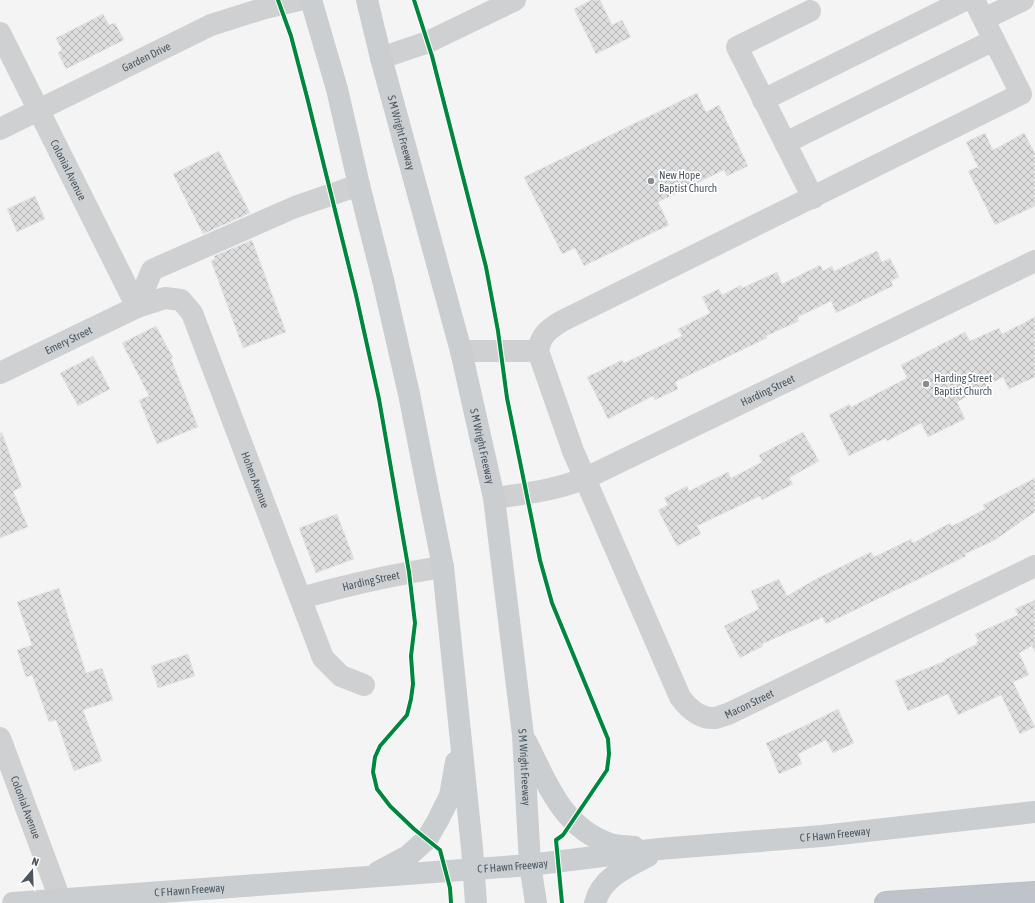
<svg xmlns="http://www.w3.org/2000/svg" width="1035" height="903" viewBox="0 0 1035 903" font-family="'Asap Condensed',sans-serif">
  <defs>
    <pattern id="building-cross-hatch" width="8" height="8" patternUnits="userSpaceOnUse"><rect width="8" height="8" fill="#ddddde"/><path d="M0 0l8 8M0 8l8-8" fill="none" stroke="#b5b6b7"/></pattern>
  </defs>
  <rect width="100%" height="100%" fill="#f4f4f4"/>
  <!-- building -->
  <g fill="url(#building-cross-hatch)" stroke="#e5e6e7">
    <polygon points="591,0 600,0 612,25 622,20 631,37 596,54 574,9"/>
    <polygon points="103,14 109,25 115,23 124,40 66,69 58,53 62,50 56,38"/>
    <polygon points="697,93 706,112 719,105 748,166 727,176 724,170 658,202 669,225 584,266 575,248 562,254 524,177"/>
    <polygon points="985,133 993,150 1024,133 1035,153 1035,206 995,225 968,171 978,167 966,142"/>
    <polygon points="219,151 250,213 203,234 173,174"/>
    <polygon points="35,196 45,219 17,232 7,209"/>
    <polygon points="252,240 286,332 243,348 211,261 215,259 214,256"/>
    <polygon points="877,251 882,262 890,258 899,277 891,281 893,286 836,313 831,301 798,317 799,321 766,336 767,338 675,382 678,389 655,400 653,396 608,419 587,377 622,360 624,363 682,336 678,329 710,313 702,297 719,289 722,295 741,285 742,288 777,272 782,284 820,265 823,271 832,266 834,271"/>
    <polygon points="1035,317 1035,377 1009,389 1003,377 957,402 965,419 928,437 921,423 887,441 886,438 849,456 829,415 850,404 851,407 907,378 901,365 965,332 970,341 999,328 1002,334"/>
    <polygon points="156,326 173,358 171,359 198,427 157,444 139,400 149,396 122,343"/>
    <polygon points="93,356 110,389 78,406 60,373"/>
    <polygon points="803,432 819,461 789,478 793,484 762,500 760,496 697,526 701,534 677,546 658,510 668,505 664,498 687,486 689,491 728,472 731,478 762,462 759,455"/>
    <polygon points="0,433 2,433 22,487 13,491 28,527 0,538"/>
    <polygon points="1035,478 1035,512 995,540 965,554 966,556 954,562 826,624 822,617 816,621 816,620 762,644 763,646 740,658 724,626 759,609 751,591 779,579 787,596 814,580 871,552 874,557 911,539 913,543 950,523 952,526 985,509 983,505"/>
    <polygon points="337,514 354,559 316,573 299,528"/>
    <polygon points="59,588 86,673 102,668 113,700 83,710 102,761 74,771 56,720 49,722 32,675 26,677 17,650 32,645 17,602"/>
    <polygon points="1035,600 1035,652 1032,646 1019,653 1029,675 1013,682 1035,727 1020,734 1001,695 958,715 948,694 908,711 895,681 945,661 944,660 977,644 976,642 978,641 975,634 1018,615 1015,609"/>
    <polygon points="188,654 195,676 158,688 151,666"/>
    <polygon points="838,709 854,743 833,753 826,740 798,754 802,764 779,774 766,743 800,728"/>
  </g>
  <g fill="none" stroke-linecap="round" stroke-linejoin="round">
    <!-- highway casing -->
    <g stroke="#b9bec3" stroke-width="24">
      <polyline id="highway" points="886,903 1035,893"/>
    </g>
    <!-- minor -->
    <g stroke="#ced0d2" stroke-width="22">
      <path id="s1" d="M 974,0 L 1021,94 L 562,321 C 548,330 541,334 538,351 L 573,451 L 680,697 C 688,708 700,719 715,718 C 719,717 724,715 728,714 L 1035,566"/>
      <polyline points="810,11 737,47 813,198"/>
      <polyline points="984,19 1023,0"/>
      <path id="s2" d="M 0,33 L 137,307"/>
      <polyline points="381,58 428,42 515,0"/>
      <polyline points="763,100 965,0"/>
      <path id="s3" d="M 0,129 L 211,25 L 265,8 L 299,0"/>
      <polyline points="785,143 994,40"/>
      <polyline points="137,307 152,270 295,207 359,185"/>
      <polyline points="461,351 538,351"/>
      <path id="s4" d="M 0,373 L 137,307 L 165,298 L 181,300 L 192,313 L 323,658 L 341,676 L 364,685"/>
      <path id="s5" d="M 494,498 C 525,494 556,490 586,478 L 1035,261"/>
      <path id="s6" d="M 301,598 C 348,585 394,574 443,567"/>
      <path id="s7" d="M 0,738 L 60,899"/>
    </g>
    <!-- major -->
    <g stroke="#caced1" stroke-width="22">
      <polyline points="311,0 337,89 359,185 383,280 409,394 443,567 472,848 476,903"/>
      <path id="s8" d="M 367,0 L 381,58 L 461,351 L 494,498 L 523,735 L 530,865 L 536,903"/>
      <path d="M 527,743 C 547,784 563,828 610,844 C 617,846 627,846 634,847"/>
      <polyline points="378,872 408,856 427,839 438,820 450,796 456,762"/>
      <path id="s9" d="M 13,903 L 530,865 L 659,849 L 822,836 L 1035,812"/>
      <path d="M 595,903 C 601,878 627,867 648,856"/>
    </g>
    <!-- highway -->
    <use href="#highway" stroke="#bec4c9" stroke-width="22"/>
    <!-- cycleway casing -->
    <g stroke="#fff" stroke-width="6">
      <g id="cycleway">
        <polyline points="278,0 291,36 307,97 356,295 379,399 409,572 415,623 411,656 413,684 411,699 407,715 380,746 375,757 373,772 377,789 390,806 414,829 440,850 450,888 451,903"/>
        <polyline points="414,0 432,56 486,267 498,331 507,398 540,560 552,603 608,739 609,754 607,770 563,835 556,840 562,903"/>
      </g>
    </g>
    <!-- cycleway -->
    <use href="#cycleway" stroke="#00873e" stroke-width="4"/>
  </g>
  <!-- markers -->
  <g fill="#868d94" stroke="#fff" stroke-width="1.5">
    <circle cx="651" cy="181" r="4"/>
    <circle cx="926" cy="384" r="4"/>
  </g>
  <g text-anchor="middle" stroke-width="3.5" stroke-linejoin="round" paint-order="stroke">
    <!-- street labels -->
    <g font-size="11" fill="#4a5661" stroke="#fff">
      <text dy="4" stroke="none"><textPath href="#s3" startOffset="163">Garden Drive</textPath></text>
      <text dy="4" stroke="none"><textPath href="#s8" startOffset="137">S M Wright Freeway</textPath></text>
      <text dy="4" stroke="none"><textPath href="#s2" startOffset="153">Colonial Avenue</textPath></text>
      <text dy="4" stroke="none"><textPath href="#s4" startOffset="76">Emery Street</textPath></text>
      <text dy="4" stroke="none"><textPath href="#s5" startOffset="296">Harding Street</textPath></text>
      <text dy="4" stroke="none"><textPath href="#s8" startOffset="461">S M Wright Freeway</textPath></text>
      <text dy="4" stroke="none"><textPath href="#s4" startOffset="393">Hohen Avenue</textPath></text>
      <text dy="4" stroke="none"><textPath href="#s6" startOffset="72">Harding Street</textPath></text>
      <text dy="4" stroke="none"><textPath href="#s1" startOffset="1111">Macon Street</textPath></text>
      <text dy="4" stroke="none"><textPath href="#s8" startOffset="785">S M Wright Freeway</textPath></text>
      <text dy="4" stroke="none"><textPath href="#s7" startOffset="74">Colonial Avenue</textPath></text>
      <text dy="4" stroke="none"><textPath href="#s9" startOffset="825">C F Hawn Freeway</textPath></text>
      <text dy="4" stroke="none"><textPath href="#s9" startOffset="501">C F Hawn Freeway</textPath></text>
      <text dy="4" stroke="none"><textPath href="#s9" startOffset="177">C F Hawn Freeway</textPath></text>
    </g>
    <!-- poi labels -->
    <g font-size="11" fill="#4a5661" stroke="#fff" text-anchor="start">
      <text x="659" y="179">New Hope<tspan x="659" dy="13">Baptist Church</tspan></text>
      <text x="934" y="382">Harding Street<tspan x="934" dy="13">Baptist Church</tspan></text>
    </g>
  </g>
  <!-- north arrow -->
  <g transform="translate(32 871) rotate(19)" stroke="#ffffff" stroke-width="3" paint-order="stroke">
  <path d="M0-3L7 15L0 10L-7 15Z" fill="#4a5661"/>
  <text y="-6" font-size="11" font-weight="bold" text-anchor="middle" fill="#4a5661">N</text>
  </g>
</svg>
